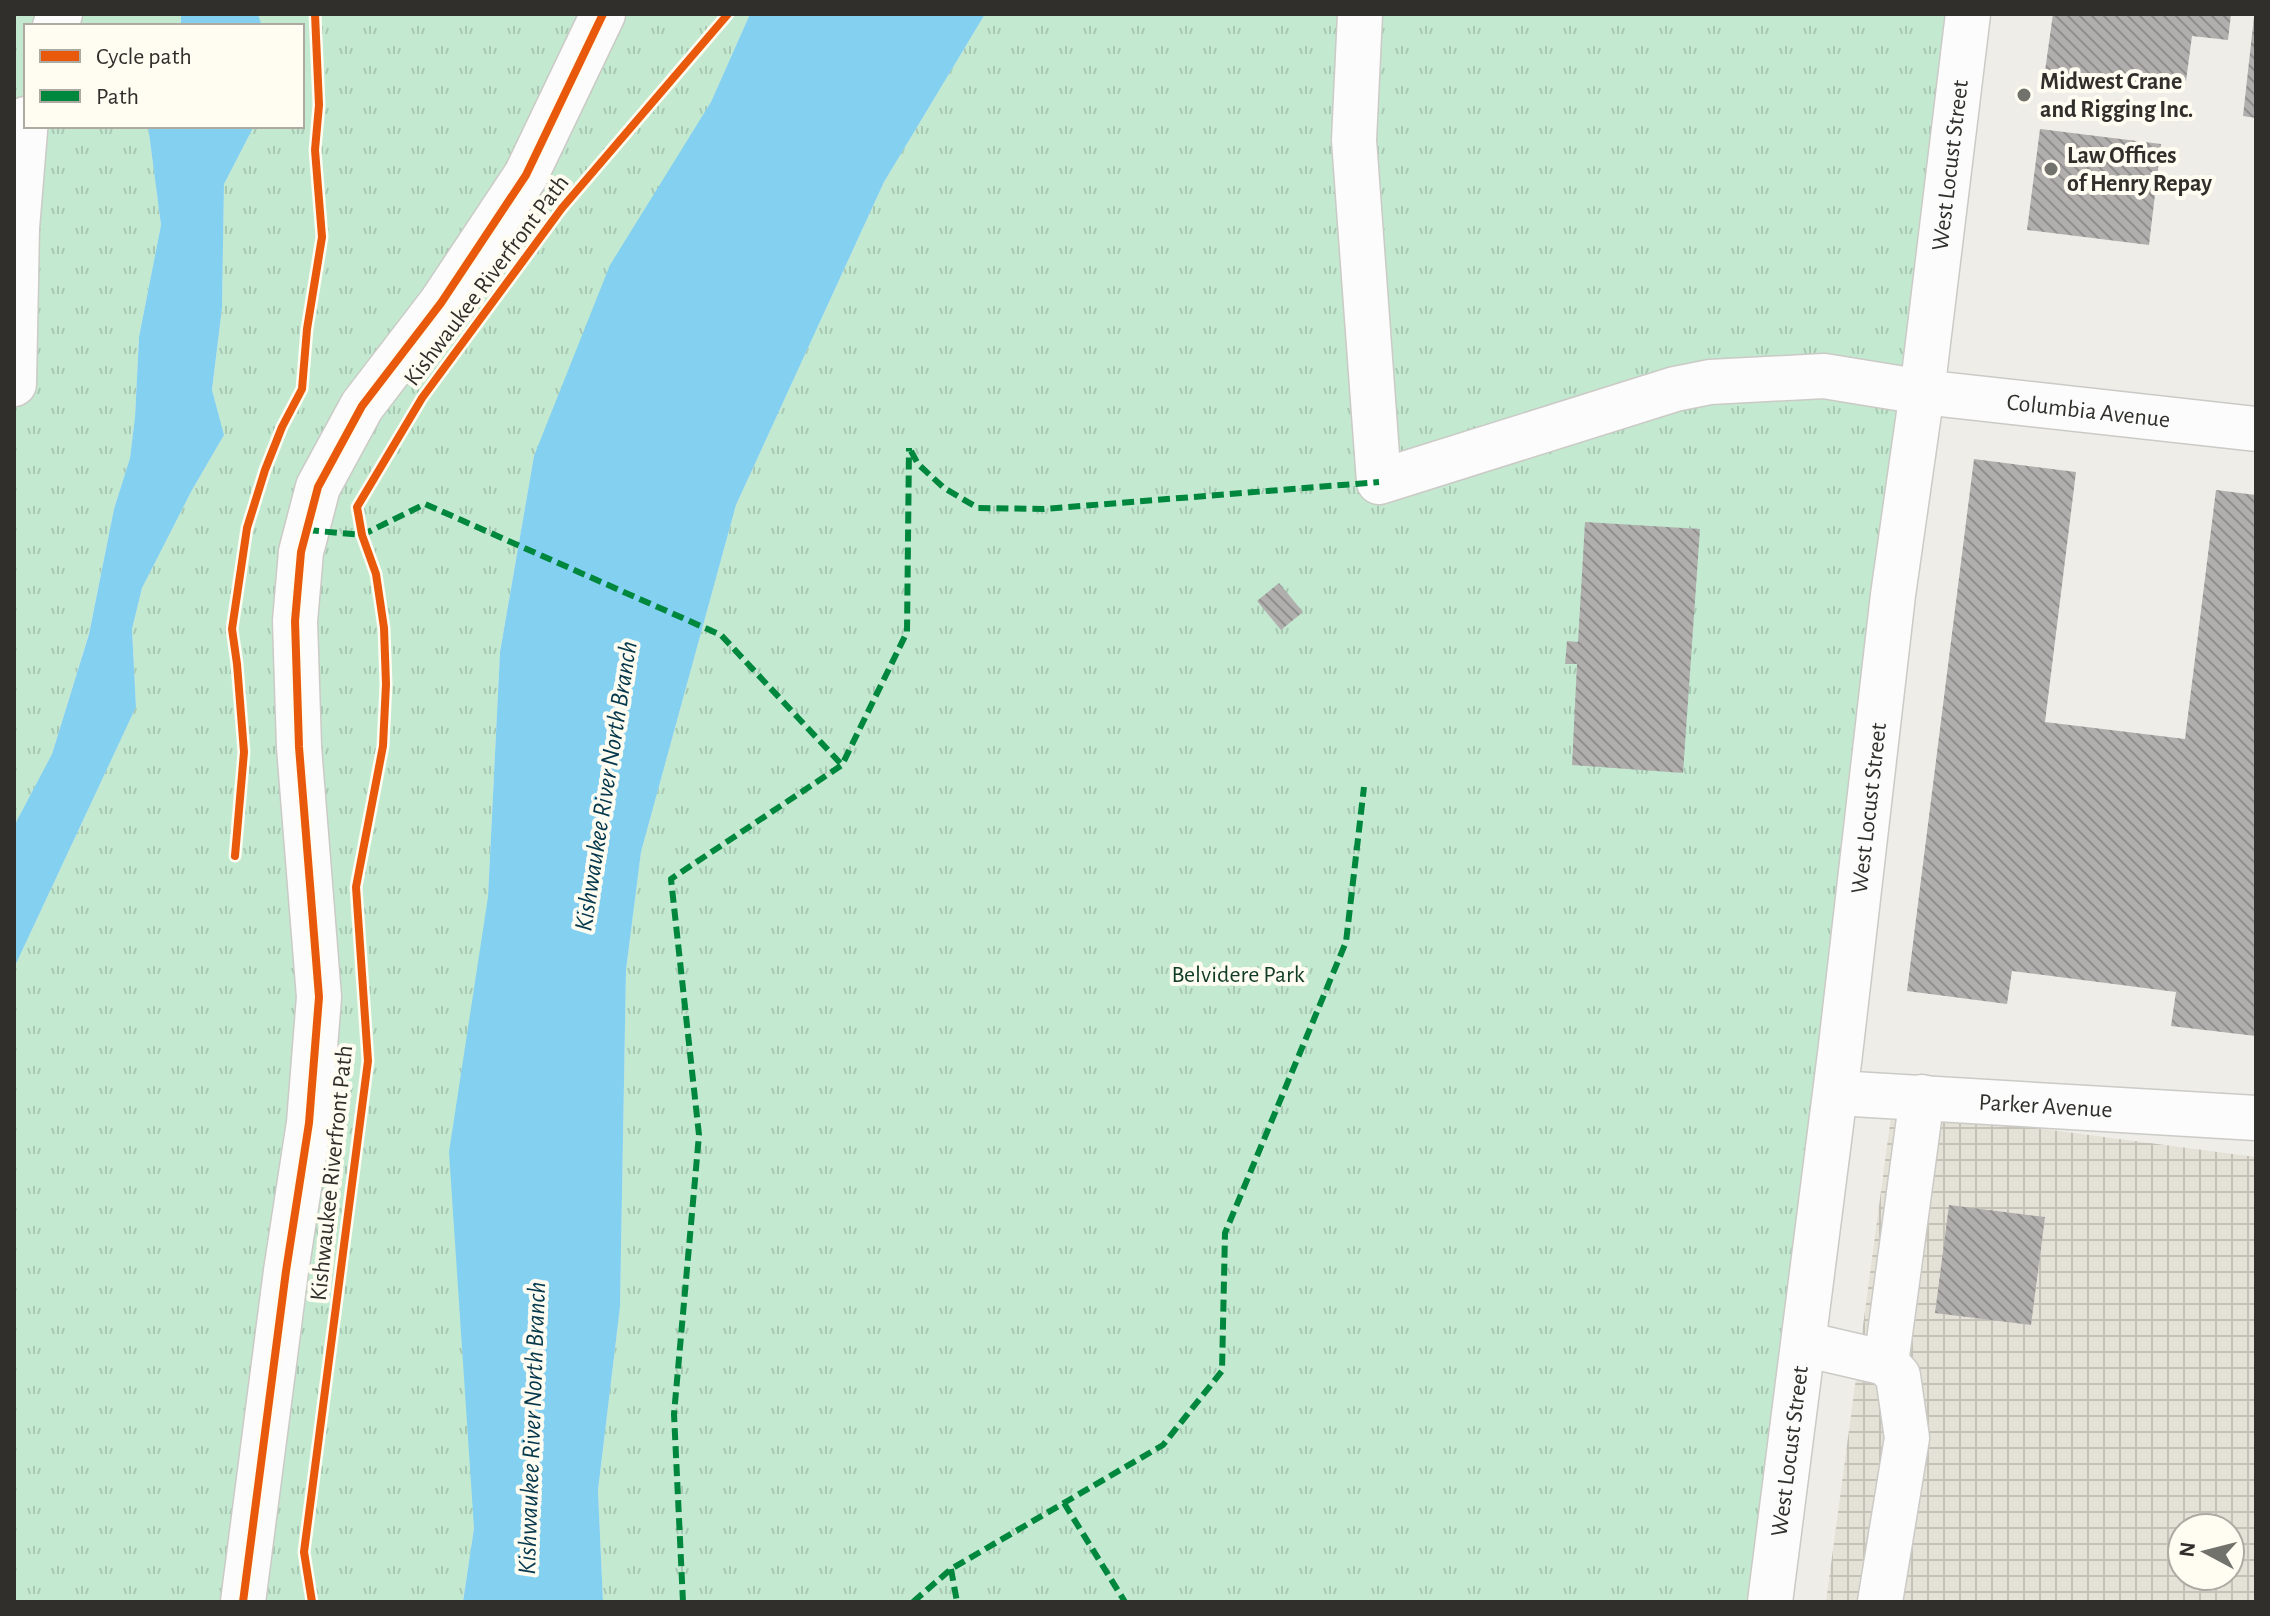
<svg xmlns="http://www.w3.org/2000/svg" width="2270" height="1616" viewBox="0 0 2270 1616" font-family="'Alegreya Sans',sans-serif">
  <defs>
    <pattern id="industrial-grid" width="8" height="8" patternUnits="userSpaceOnUse" patternTransform="scale(2)"><rect width="8" height="8" fill="#e4e2d6"/><path d="M0 4h8M4 0v8" fill="none" stroke="#c4c2b8"/></pattern>
    <pattern id="park-tufts" width="24" height="20" patternUnits="userSpaceOnUse" patternTransform="scale(2)"><rect width="24" height="20" fill="#c3e9d0"/><path d="M3 7l-1-3M5 7V3M7 7l1-3M15 17l-1-3M17 17v-4M19 17l1-3" fill="none" stroke="#a8c8b3"/></pattern>
    <pattern id="building-back-hatch" width="6" height="6" patternUnits="userSpaceOnUse" patternTransform="scale(2)"><rect width="6" height="6" fill="#b1afae"/><path d="M-1 5l2 2M0 0l6 6M5-1l2 2" fill="none" stroke="#908f8e"/></pattern>
  </defs>
  <rect width="100%" height="100%" fill="#eeede8"/>
  <!-- industrial -->
  <path fill="url(#industrial-grid)" fill-rule="evenodd" d="M 1892,1109 L 2256,1157 L 2256,1602 L 1826,1602 ZM 2182,1528 L 2230,1528 L 2230,1576 L 2182,1576 Z"/>
  <!-- park -->
  <g fill="url(#park-tufts)">
    <polygon points="14,14 181,14 181,26 26,26 26,126 148,126 161,225 139,337 135,417 130,458 114,509 89,633 52,754 14,826"/>
    <polygon points="258,14 750,14 711,102 534,456 500,652 488,897 474,1528 463,1602 14,1602 14,968 136,707 132,629 142,588 192,490 224,435 212,391 222,308 224,184 254,126 302,126 302,26 262,26"/>
    <polygon points="985,14 1968,14 1770,1602 603,1602 598,1490 620,1307 626,970 641,852 736,505 884,182"/>
  </g>
  <!-- water -->
  <g fill="#83d0f1">
    <polygon points="181,14 258,14 262,26 181,26"/>
    <polygon points="750,14 985,14 884,182 736,505 641,852 626,970 620,1307 598,1490 603,1602 463,1602 474,1528 449,1152 488,897 500,652 534,456 610,265 711,102"/>
    <polygon points="148,126 254,126 224,184 222,308 212,390 224,435 192,490 142,588 132,629 136,707 14,968 14,826 52,754 89,634 114,509 130,458 135,417 139,337 161,225"/>
  </g>
  <!-- building -->
  <g fill="url(#building-back-hatch)">
    <polygon points="2053,14 2231,14 2228,40 2192,36 2186,81 2151,76 2149,91 2044,78"/>
    <polygon points="2254,17 2256,17 2256,118 2243,116"/>
    <polygon points="2040,129 2161,144 2149,245 2027,230"/>
    <polygon points="1974,459 2076,472 2045,722 2185,739 2216,490 2256,495 2256,1036 2171,1026 2176,992 2012,971 2007,1004 1907,991"/>
    <polygon points="1585,522 1700,529 1683,773 1572,765 1577,664 1565,664 1567,641 1578,642"/>
    <polygon points="1279,583 1303,612 1281,630 1257,601"/>
    <polygon points="1949,1205 2045,1217 2031,1325 1935,1313"/>
  </g>
  <g fill="none" stroke-linecap="round" stroke-linejoin="round">
    <!-- minor casing -->
    <g stroke="#cbcac6" stroke-width="47">
      <g id="minor">
        <path id="s1" d="M 1360,14 L 1354,140 L 1379,482 L 1675,389 L 1710,382 L 1824,376 L 1922,392 L 2256,429"/>
        <polyline points="55,26 60,14"/>
        <polyline points="14,384 17,228 26,119"/>
        <path id="s2" d="M 1836,1093 L 2256,1118"/>
        <polyline points="1804,1344 1886,1363 1898,1376 1907,1438 1880,1602"/>
        <polyline points="1886,1363 1922,1097"/>
        <polyline points="243,1602 286,1271 309,1123 319,997 299,747 295,621 301,552 318,487 362,406 441,303 526,175 603,14"/>
        <path id="s3" d="M 1770,1602 L 1840,1054 L 1893,595 L 1922,392 L 1968,14"/>
      </g>
    </g>
    <!-- minor -->
    <use href="#minor" stroke="#fcfcfc" stroke-width="44"/>
    <!-- quiet -->
    <g stroke="#00873e" stroke-width="6" stroke-dasharray="12 6" stroke-linecap="butt">
      <polyline points="911,451 918,464 944,488 978,508 1044,509 1379,482"/>
      <polyline points="307,530 362,535 425,504 721,635 842,765"/>
      <polyline points="1064,1503 1125,1602"/>
      <polyline points="951,1569 957,1602"/>
      <polyline points="683,1602 674,1414 699,1135 671,879 842,765 907,632 909,448"/>
      <polyline points="913,1602 951,1569 1163,1445 1222,1371 1225,1233 1346,942 1364,787"/>
    </g>
    <!-- cycleway casing -->
    <g stroke="#fffcf1" stroke-width="13">
      <g id="cycleway">
        <polyline points="235,856 244,752 237,664 232,629 247,528 265,470 282,427 302,389 307,329 322,237 315,150 319,105 315,14"/>
        <polyline points="243,1602 286,1271 309,1123 319,997 299,747 295,621 301,552 318,487 362,406 441,303 526,175 603,14"/>
        <polyline points="312,1602 304,1552 368,1061 356,887 383,746 386,684 384,628 376,574 362,535 357,507 422,398 562,208 728,14"/>
      </g>
    </g>
    <!-- cycleway -->
    <use href="#cycleway" stroke="#e8590c" stroke-width="8"/>
  </g>
  <!-- markers -->
  <g fill="#72726d" stroke="#fffcf1" stroke-width="3">
    <circle cx="2024" cy="95" r="8"/>
    <circle cx="2051" cy="169" r="8"/>
  </g>
  <g text-anchor="middle" stroke-width="8" stroke-linejoin="round" paint-order="stroke">
    <!-- poi labels -->
    <g font-size="24" font-weight="bold" fill="#302f2b" stroke="#fffcf1" text-anchor="start">
      <text x="2040" y="89">Midwest Crane<tspan x="2040" dy="28">and Rigging Inc.</tspan></text>
      <text x="2067" y="163">Law Offices<tspan x="2067" dy="28">of Henry Repay</tspan></text>
    </g>
    <!-- street labels -->
    <g font-size="24" fill="#302f2b" stroke="#fffcf1">
      <text dy="8" stroke="none"><textPath href="#s3" startOffset="1448">West Locust Street</textPath></text>
      <text transform="translate(486 280) rotate(-53)" y="8">Kishwaukee Riverfront Path</text>
      <text dy="8" stroke="none"><textPath href="#s1" startOffset="1196">Columbia Avenue</textPath></text>
      <text dy="8" stroke="none"><textPath href="#s3" startOffset="800">West Locust Street</textPath></text>
      <text dy="8" stroke="none"><textPath href="#s2" startOffset="210">Parker Avenue</textPath></text>
      <text transform="translate(331 1173) rotate(-84)" y="8">Kishwaukee Riverfront Path</text>
      <text dy="8" stroke="none"><textPath href="#s3" startOffset="152">West Locust Street</textPath></text>
    </g>
    <!-- park labels -->
    <g font-size="24" fill="#0f3b26" stroke="#fffcf1">
      <text x="1238" y="982">Belvidere Park</text>
    </g>
    <!-- water labels -->
    <g font-size="26" font-style="italic" fill="#05384c" stroke="#fffcf1">
      <text transform="translate(605 786) rotate(-81)" y="9">Kishwaukee River North Branch</text>
      <text transform="translate(531 1428) rotate(-88)" y="9">Kishwaukee River North Branch</text>
    </g>
  </g>
  <!-- border -->
  <rect width="2270" height="1616" fill="none" stroke="#302f2b" stroke-width="32"/>
  <!-- legend -->
  <rect x="24" y="24" width="280" height="104" fill="#fffcf1" stroke="#acaaa2" stroke-width="2"/>
  <rect x="40" y="50" width="40" height="12" fill="#e8590c" stroke="#acaaa2" stroke-width="2"/>
  <text x="96" y="64" font-size="24" fill="#302f2b">Cycle path</text>
  <rect x="40" y="90" width="40" height="12" fill="#00873e" stroke="#acaaa2" stroke-width="2"/>
  <text x="96" y="104" font-size="24" fill="#302f2b">Path</text>
  <!-- north arrow -->
  <g transform="translate(2206 1552) rotate(277)"><circle r="38" fill="#fffcf1" stroke="#acaaa2" stroke-width="2"/>
  <path d="M0-6L14 30L0 20L-14 30Z" fill="#72726d"/>
  <text y="-12" font-size="22" font-weight="bold" text-anchor="middle" fill="#302f2b">N</text>
  </g>
</svg>
